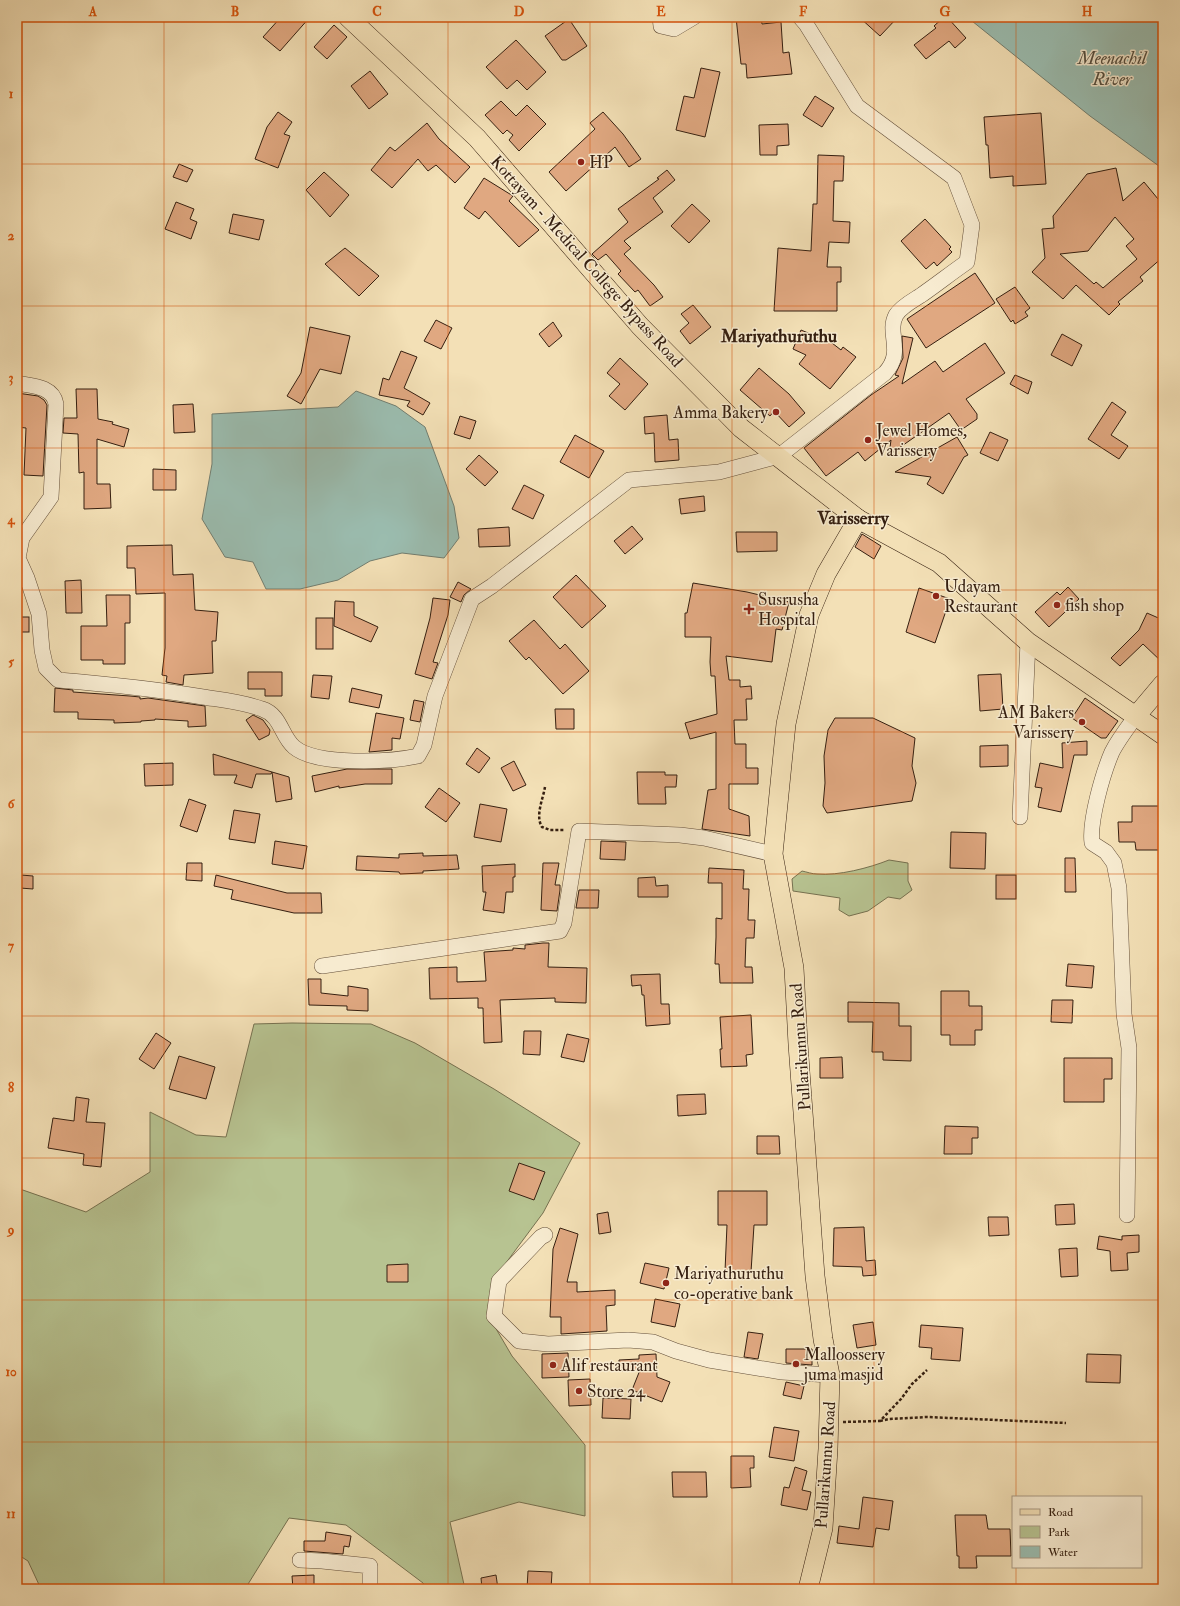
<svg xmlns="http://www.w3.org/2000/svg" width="1180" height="1606" viewBox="0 0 1180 1606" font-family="'IM FELL Double Pica',serif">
  <rect width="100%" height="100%" fill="#f3e0b6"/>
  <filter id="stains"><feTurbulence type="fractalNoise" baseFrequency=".005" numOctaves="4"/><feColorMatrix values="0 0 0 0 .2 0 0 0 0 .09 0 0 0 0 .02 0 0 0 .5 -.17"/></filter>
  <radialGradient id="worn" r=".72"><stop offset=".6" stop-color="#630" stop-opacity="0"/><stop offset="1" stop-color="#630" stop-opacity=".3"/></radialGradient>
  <!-- green -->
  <g fill="#b7c391" stroke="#767150">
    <path d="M 889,860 L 908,863 L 908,881 L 912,890 L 900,899 L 888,897 L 868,911 L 849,916 L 839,910 L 840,898 L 793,891 L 792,879 L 802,871 C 807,872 812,874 817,874 C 838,876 869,868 889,860 Z"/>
    <polygon points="292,1023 371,1024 415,1043 494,1089 580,1143 543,1213 494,1279 488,1315 512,1356 585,1445 585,1516 519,1502 450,1522 465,1589 427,1589 423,1583 346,1525 289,1518 245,1589 41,1589 28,1561 17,1554 17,1188 86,1212 150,1172 150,1112 196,1135 226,1137 254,1024"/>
  </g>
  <!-- water -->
  <g fill="#9bbdb0" stroke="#727e70">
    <polygon points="967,17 1163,17 1163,169 1090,116"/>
    <polygon points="356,391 396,406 425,427 454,506 459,538 444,558 402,553 370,561 338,580 300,589 266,589 253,562 225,557 202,519 212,464 212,414 338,407"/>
  </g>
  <!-- building -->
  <g fill="#e0a881" stroke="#351f10" fill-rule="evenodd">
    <polygon points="281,17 310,17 280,51 263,37"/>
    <polygon points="736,17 761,17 762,24 781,22 783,53 789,52 792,74 747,78 746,64 741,64"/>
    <polygon points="859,17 898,17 880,36"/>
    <polygon points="944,17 947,17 966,38 955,48 949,41 926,59 914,45 936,28 934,26"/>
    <polygon points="569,19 587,46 566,60 562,60 545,36"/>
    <polygon points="334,25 347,37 327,59 314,47"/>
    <polygon points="516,40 546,72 527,90 517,80 507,89 486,67"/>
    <polygon points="701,68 720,72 705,137 676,130 684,96 694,98"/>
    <polygon points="370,71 388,94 369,109 351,86"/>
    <polygon points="815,96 834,108 822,127 803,115"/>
    <polygon points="501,101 516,116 527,105 546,124 519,151 509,140 513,135 507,130 503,134 485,115"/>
    <polygon points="278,112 292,122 284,134 290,136 278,168 255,159 267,127"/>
    <polygon points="603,112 623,134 641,159 629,167 615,147 566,191 549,172 595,129 590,123"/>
    <polygon points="1041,113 1046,184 1013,186 1013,176 990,178 988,145 986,145 984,117"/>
    <polygon points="427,123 439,139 470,167 455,183 436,165 428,171 418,159 392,188 371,170 390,147 395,151"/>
    <polygon points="788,124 789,145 777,146 777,155 760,155 759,125"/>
    <polygon points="818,155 844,156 843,181 834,181 833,221 850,222 849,243 829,242 827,267 841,267 841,282 837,282 837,311 774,311 778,248 811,251 813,204 817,204"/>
    <polygon points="179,164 193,170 187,182 173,177"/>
    <path d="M 1116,168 L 1123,201 L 1144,182 L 1163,205 L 1163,257 L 1140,277 L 1143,281 L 1118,302 L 1120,304 L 1109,315 L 1076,285 L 1063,299 L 1032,272 L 1045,258 L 1042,229 L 1054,228 L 1053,216 L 1087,174 ZM 1115,217 L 1134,239 L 1126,246 L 1137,259 L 1103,288 L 1096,282 L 1094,284 L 1060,254 L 1088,251 Z"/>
    <polygon points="667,170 675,180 653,198 663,212 624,241 631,248 624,254 654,285 663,297 650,306 638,290 635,292 618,274 621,271 606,254 598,260 592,254 628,222 618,209 659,179 657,178"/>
    <polygon points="324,172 349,195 330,217 306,190"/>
    <polygon points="484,178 513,196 509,201 539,230 519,247 485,211 479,219 464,208"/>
    <polygon points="176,202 194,209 190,219 197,222 191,239 165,229"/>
    <polygon points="692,204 710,221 689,243 671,226"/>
    <polygon points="233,214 264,220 259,240 229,233"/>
    <polygon points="925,219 951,247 949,249 952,252 937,266 934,262 926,269 901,241"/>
    <polygon points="345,248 379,276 359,296 325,264"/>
    <polygon points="975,273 995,303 926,348 907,319"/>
    <polygon points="1015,287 1030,308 1025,312 1028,316 1015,324 1013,320 1011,322 996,299"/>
    <polygon points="693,305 711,327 690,344 680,331 689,323 681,314"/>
    <polygon points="436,320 452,328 441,349 424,341"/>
    <polygon points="553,322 562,336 549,347 539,334"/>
    <polygon points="310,327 350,336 341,374 320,369 301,404 287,396 301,373"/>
    <polygon points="801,330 832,343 841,350 843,347 856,357 830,389 799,364 806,355 793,349"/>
    <polygon points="1062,334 1082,345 1072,366 1051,355"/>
    <polygon points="902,336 913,338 902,384 935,361 943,372 985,343 1005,373 966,399 977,414 977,419 961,430 949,413 889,455 891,440 865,461 858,452 826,476 804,448 871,395 899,376 895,375 903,358"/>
    <polygon points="401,351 417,357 404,388 430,403 423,415 407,406 410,401 379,395 383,378 389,380"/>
    <polygon points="620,358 648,384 625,410 609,396 620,384 607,373"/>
    <polygon points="759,368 789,394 805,413 789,427 774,411 770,416 740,390"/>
    <polygon points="1015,375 1032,382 1028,394 1010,384"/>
    <polygon points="76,389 97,389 98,419 113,422 112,424 129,429 124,447 97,439 97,484 110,484 111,508 84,509 84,472 79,473 78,434 63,433 64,418 77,418"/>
    <polygon points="17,393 38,396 44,400 47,405 43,476 24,475 26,428 17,427"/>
    <polygon points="1112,402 1126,412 1111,435 1128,446 1119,459 1088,439"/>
    <polygon points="193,404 195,432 174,433 173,405"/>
    <polygon points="667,415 669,440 678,439 679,460 655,462 654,433 645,434 644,417"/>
    <polygon points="460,416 476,421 470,439 454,434"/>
    <polygon points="990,432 1008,440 998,461 980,453"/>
    <polygon points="575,435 604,451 589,478 560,462"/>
    <polygon points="957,437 968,455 964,457 943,494 927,484 931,477 895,472"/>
    <polygon points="479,455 498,472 485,486 466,469"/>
    <polygon points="153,469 176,470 176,490 153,490"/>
    <polygon points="524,485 544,495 533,519 512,509"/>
    <polygon points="704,496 705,511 681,514 679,499"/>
    <polygon points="632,526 643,539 625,554 614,541"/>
    <polygon points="509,527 510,546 479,547 478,529"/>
    <polygon points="736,532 777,532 777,551 737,552"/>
    <polygon points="862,534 881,546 874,559 855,547"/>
    <polygon points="172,545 173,575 193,574 195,610 218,612 216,641 212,641 213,673 184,675 183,685 166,682 167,676 162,675 165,648 165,593 136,594 135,568 127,568 127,546"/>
    <polygon points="576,575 606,606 582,628 553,597"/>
    <polygon points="81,580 82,613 66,613 65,581"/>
    <polygon points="458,582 471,589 464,595 461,602 450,597"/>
    <polygon points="693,583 747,592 789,602 782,630 776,629 772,662 726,656 729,680 740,680 740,687 751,686 752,699 746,699 747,720 734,720 735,744 746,744 746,768 758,768 758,784 729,784 729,809 749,816 750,836 702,829 708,790 716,789 716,732 690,739 685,723 717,714 715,676 711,676 710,662 711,637 685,637 685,613 687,613"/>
    <polygon points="1068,587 1079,599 1049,627 1035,612 1057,592 1060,595"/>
    <polygon points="919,588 950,599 935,643 906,632"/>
    <polygon points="106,595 130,595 130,623 125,623 125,664 103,664 103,660 81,660 81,626 107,626"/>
    <polygon points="433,598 450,600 448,615 433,662 438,663 432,679 415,674 430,618"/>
    <polygon points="335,601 354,602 354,616 378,627 371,642 334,626"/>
    <polygon points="1147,613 1163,620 1163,663 1143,644 1120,666 1111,658 1139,630"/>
    <rect x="17" y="617" width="12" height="15"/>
    <rect x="316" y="618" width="17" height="31"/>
    <polygon points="534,620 560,649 565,644 589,671 563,694 529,657 526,660 509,641"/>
    <polygon points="248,672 282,672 282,696 265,696 265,689 248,689"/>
    <polygon points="1001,674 1003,709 980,711 978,675"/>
    <polygon points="313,675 332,676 329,699 311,697"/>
    <polygon points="55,688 73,690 73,692 130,696 140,697 140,699 148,698 205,706 206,726 188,727 188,721 155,719 155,720 141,721 141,722 114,723 114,720 78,719 78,712 54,712"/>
    <polygon points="352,688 382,695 379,708 349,702"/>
    <polygon points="1085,698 1118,721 1106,738 1101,738 1072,718"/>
    <polygon points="414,700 424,702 420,722 410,720"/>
    <polygon points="555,709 574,709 574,729 556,729"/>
    <polygon points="376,713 404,718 400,739 392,738 392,750 369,752"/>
    <polygon points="253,715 263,720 270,730 269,735 259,740 246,720"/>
    <polygon points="835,718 873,718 915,738 912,766 916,783 912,801 827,813 823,806 825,783 824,756 828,730"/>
    <polygon points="1087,741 1087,755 1074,755 1061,812 1038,807 1042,788 1035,787 1040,763 1063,768 1062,743"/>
    <polygon points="1008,745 1008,766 980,767 980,746"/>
    <polygon points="477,748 490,758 479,773 466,764"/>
    <polygon points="213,754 272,772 271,774 256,774 252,788 234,783 237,775 214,775"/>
    <polygon points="514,761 526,785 513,791 501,768"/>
    <polygon points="173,763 173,785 145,786 144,764"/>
    <polygon points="347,769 392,769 392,784 365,784 339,788 339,786 315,792 312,776"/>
    <polygon points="272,772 289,777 292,799 276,802"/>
    <polygon points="637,772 665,772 665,775 677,775 676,787 665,787 666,804 638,804"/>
    <polygon points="439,788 460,803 446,822 425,807"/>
    <polygon points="189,799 206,805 197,832 180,826"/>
    <polygon points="480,804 507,809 501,842 474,837"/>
    <polygon points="1132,806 1163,806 1163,850 1136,850 1135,842 1119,842 1118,822 1132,822"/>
    <polygon points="234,810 260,814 255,843 229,839"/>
    <polygon points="951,832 986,833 985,869 950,868"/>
    <polygon points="275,841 307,846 303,869 272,864"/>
    <polygon points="601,841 626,842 625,860 600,859"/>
    <polygon points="423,853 423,856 457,855 459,869 423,871 423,873 400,874 399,872 356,870 357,856 399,858 399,854"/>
    <polygon points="1065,858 1075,858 1076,892 1065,892"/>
    <polygon points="187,863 202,863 202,881 186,880"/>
    <polygon points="543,863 559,863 555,885 560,885 560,890 557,911 541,910"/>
    <polygon points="515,864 515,877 513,877 513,892 506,892 504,913 483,910 486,892 483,892 482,866"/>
    <polygon points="709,868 744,870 743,889 749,889 748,920 755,920 754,938 746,938 745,967 752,967 753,983 720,983 719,964 715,964 716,937 716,918 722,919 722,883 708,883"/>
    <polygon points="21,875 33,876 33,889 20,888"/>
    <polygon points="216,875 287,893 321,893 322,913 294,913 231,899 233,890 214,886"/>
    <rect x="996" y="875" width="20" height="24"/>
    <polygon points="655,877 656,886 668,885 668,897 638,897 638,878"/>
    <polygon points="579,890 599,890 598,908 576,908"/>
    <polygon points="543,943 549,943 548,967 587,968 586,1003 555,1002 555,998 500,1000 502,1042 484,1043 483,1008 478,1008 478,998 430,999 429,968 457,967 457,982 486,981 484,952 513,950 513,948 525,949 525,945"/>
    <polygon points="1068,964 1094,966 1092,988 1066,986"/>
    <polygon points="660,974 661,1004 669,1004 670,1024 646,1026 644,995 642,995 641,985 632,986 631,975"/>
    <polygon points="308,979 321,979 321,993 348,996 348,986 368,989 368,1011 347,1010 347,1006 309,1005"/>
    <polygon points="941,991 969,991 969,1006 982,1006 982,1030 975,1030 975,1045 950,1045 950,1035 941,1035"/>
    <polygon points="1052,1000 1073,1000 1072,1023 1051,1022"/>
    <polygon points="848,1002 899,1003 899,1026 911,1026 911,1061 883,1060 883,1052 872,1052 873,1022 848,1022"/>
    <polygon points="751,1015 753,1054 746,1055 747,1066 721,1067 720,1049 722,1049 720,1017"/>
    <polygon points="524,1031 541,1031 540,1055 523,1054"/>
    <polygon points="156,1033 171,1043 154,1069 139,1059"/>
    <polygon points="567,1034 589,1039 584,1062 561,1057"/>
    <polygon points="179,1056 215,1067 206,1099 169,1089"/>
    <polygon points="842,1057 843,1078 820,1078 820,1058"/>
    <polygon points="1064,1058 1112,1058 1112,1079 1104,1079 1104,1102 1064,1102"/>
    <polygon points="705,1094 706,1114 678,1116 677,1095"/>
    <polygon points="76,1097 89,1099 86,1122 105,1123 101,1167 83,1165 84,1154 48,1148 53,1118 74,1121"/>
    <polygon points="945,1126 978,1127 978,1138 972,1138 972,1154 944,1154"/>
    <polygon points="757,1136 779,1136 780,1154 757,1154"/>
    <polygon points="519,1163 545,1172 534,1200 509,1191"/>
    <polygon points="718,1191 767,1191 767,1225 754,1225 751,1272 725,1271 727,1225 718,1225"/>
    <polygon points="1074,1204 1075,1224 1056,1225 1055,1205"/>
    <polygon points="608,1212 611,1232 599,1234 597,1214"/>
    <polygon points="988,1217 1008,1217 1009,1235 989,1236"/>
    <polygon points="864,1227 866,1261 875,1260 876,1275 863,1276 862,1267 833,1266 834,1228"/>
    <polygon points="560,1228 578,1234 567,1282 577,1282 577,1292 615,1290 615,1305 606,1306 607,1331 561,1334 561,1317 550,1317 553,1249"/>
    <polygon points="1139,1235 1139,1252 1127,1253 1128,1270 1111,1271 1110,1251 1097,1249 1099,1236 1122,1240 1122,1236"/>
    <polygon points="1077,1248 1078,1276 1061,1277 1059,1249"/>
    <polygon points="645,1263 669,1268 664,1289 640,1283"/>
    <polygon points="408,1264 408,1282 387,1282 387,1265"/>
    <polygon points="655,1299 680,1304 675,1327 651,1322"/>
    <polygon points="873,1322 876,1345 857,1348 853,1325"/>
    <polygon points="921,1325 963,1328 960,1361 931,1359 932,1348 919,1347"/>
    <polygon points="748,1332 763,1334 758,1359 744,1357"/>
    <polygon points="786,1349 812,1349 812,1365 786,1363"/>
    <polygon points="568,1353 569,1377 542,1378 542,1354"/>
    <polygon points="656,1354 657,1377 670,1382 662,1402 632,1390 640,1370 619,1371 619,1360 639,1359 639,1355"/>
    <polygon points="1087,1354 1121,1355 1120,1383 1086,1382"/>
    <polygon points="590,1379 591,1405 569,1406 568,1380"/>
    <polygon points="786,1382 804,1386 801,1399 783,1395"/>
    <polygon points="603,1398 631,1399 630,1419 602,1418"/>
    <polygon points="774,1427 799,1431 794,1461 769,1457"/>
    <polygon points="731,1456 754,1456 754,1468 750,1468 751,1487 731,1488"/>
    <polygon points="795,1467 807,1471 802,1490 811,1492 807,1510 781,1505 784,1487 789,1488"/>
    <polygon points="672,1472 706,1472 707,1497 673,1497"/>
    <polygon points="863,1497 893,1501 889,1530 876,1528 873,1547 837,1543 839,1526 859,1529"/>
    <polygon points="955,1515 986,1515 988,1529 1010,1529 1011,1556 976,1556 977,1568 959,1568 959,1556 957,1556"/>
    <polygon points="326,1532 351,1536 349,1547 344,1546 343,1554 304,1551 304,1541 325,1541"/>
    <polygon points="528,1571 552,1572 551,1589 527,1589"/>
    <polygon points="314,1575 314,1589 293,1589 292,1576"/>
    <polygon points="496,1575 498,1589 482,1589 481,1578"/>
  </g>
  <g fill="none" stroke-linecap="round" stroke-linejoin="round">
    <!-- minor casing -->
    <g stroke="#644f3a" stroke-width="16">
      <g id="minor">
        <polyline points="660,17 661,26 674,29 694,17"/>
        <path d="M 17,383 C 32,386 53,386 56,404 L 51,497 L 22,538 L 18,558 L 27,578 L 39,614 L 42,650 L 46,668 L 58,680 C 107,684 155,689 203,697 C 222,700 243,702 262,709 C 281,715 281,736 294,747 C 316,766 390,762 418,756 L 424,745 L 435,696 L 472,599 L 492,586 L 629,480 L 719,472 L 779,456 L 885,373 C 905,351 886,334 896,315 C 901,307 912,301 920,296 C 936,285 951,273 967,262 L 972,225 L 954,178 L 857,106 L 806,24 L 800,17"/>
        <polyline points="1020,817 1028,642"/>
        <polyline points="322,966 560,931 564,923 579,831 680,835 704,838 773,854"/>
        <path d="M 1127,1215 L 1129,1048 L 1124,1014 L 1119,888 L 1114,863 L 1106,852 L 1092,843 C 1089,821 1103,773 1112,752 C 1118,740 1128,727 1136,716"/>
        <polyline points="545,1235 541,1237 499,1281 494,1316 519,1341 548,1344 628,1340 653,1342 676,1351 709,1360 782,1372 830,1375"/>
        <polyline points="300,1560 322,1561 370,1566 370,1589"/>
      </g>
    </g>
    <!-- major casing -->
    <g stroke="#351f10" stroke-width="20">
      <g id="major">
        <polyline points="348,17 477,138 640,326 741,428 858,519 939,563 1028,642 1163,735"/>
        <polyline points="1136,716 1163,684"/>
        <polyline points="808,1589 823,1528 828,1449 830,1375 823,1339 815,1276 798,1044 794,968 773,854 786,724 809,615 826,574 858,519"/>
      </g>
    </g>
    <!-- path -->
    <g stroke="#351f10" stroke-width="2.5" stroke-dasharray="3 2" stroke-linecap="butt">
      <path d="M 545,787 C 543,799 535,816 542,827 L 550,830 L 565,830"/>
      <polyline points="880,1421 889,1419 927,1417 1066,1423"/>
      <polyline points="843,1422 880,1421 901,1399 912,1384 927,1370"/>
    </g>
    <!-- minor -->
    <use href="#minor" stroke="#f7ebd0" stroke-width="15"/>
    <!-- major -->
    <use href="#major" stroke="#f3e0b6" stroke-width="19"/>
  </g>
  <!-- grid -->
  <path fill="none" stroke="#d6530c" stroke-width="1" stroke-opacity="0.55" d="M 164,17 L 164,1589M 306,17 L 306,1589M 448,17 L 448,1589M 590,17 L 590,1589M 732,17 L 732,1589M 874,17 L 874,1589M 1016,17 L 1016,1497M 17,164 L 1163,164M 17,306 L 1163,306M 17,448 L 1163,448M 17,590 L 1163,590M 17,732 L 1163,732M 17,874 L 1163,874M 17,1016 L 1163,1016M 17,1158 L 1163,1158M 17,1300 L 1163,1300M 17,1442 L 1163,1442M 1016,1567 L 1016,1589"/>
  <!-- markers -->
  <g fill="#8f2418" stroke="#f7ebd0" stroke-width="1.5">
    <circle cx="581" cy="162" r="4"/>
    <circle cx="776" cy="412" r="4"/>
    <circle cx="868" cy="440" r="4"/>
    <circle cx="936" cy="596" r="4"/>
    <circle cx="1057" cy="605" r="4"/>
    <path d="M747 603h4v4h4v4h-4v4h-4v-4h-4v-4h4z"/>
    <circle cx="1082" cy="722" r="4"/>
    <circle cx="666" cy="1283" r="4"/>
    <circle cx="796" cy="1364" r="4"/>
    <circle cx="553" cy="1365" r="4"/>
    <circle cx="579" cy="1391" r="4"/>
  </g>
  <g text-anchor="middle" stroke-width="3" stroke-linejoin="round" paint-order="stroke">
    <!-- poi labels -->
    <g font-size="17" fill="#351f10" stroke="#f7ebd0" text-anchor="start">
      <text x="589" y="168">HP</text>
      <text x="768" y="418" text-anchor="end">Amma Bakery</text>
      <text x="876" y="436">Jewel Homes,<tspan x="876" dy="20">Varissery</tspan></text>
      <text x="944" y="592">Udayam<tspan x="944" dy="20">Restaurant</tspan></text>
      <text x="758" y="605">Susrusha<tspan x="758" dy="20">Hospital</tspan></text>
      <text x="1065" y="611">fish shop</text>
      <text x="1074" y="718" text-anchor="end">AM Bakers<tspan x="1074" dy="20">Varissery</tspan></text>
      <text x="674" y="1279">Mariyathuruthu<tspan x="674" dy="20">co-operative bank</tspan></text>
      <text x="804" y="1360">Malloossery<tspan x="804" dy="20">juma masjid</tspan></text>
      <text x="561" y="1371">Alif restaurant</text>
      <text x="587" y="1397">Store 24</text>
    </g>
    <!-- street labels -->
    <g font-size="17" fill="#351f10" stroke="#f7ebd0">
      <text transform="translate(587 261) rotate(48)" y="6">Kottayam - Medical College Bypass Road</text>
      <text transform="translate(800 1047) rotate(-94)" y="6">Pullarikunnu Road</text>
      <text transform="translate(825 1465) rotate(-86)" y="6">Pullarikunnu Road</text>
    </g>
    <!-- water labels -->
    <g font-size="18" font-style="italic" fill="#544e40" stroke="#f7ebd0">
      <text x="1112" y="64">Meenachil<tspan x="1112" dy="21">River</tspan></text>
    </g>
    <!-- neighbourhood labels -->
    <g font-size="18" font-weight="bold" fill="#351f10" stroke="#f7ebd0">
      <text x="779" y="342">Mariyathuruthu</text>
      <text x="853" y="524">Varisserry</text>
    </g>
  </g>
  <!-- margin -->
  <rect width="1180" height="1606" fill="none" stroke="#f3e0b6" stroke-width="44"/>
  <!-- legend -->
  <rect x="1012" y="1496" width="130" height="72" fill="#f7ebd0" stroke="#a99983"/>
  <rect x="1020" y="1509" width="20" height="6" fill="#f3e0b6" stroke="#a99983"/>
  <text x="1048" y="1516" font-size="12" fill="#351f10">Road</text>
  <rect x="1020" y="1526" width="20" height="12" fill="#b7c391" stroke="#a99983"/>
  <text x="1048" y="1536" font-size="12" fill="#351f10">Park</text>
  <rect x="1020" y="1546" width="20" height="12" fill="#9bbdb0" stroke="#a99983"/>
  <text x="1048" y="1556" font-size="12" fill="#351f10">Water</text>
  <rect x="22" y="22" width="1136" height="1562" fill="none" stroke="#d6530c" stroke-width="1.5"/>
  <g font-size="13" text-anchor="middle" font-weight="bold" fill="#d6530c">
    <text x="93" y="16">A</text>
    <text x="235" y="16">B</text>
    <text x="377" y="16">C</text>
    <text x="519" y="16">D</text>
    <text x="661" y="16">E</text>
    <text x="803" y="16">F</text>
    <text x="945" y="16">G</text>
    <text x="1087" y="16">H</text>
    <text x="11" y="98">1</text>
    <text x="11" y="240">2</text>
    <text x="11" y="382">3</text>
    <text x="11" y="524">4</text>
    <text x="11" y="666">5</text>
    <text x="11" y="808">6</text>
    <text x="11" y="950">7</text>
    <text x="11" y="1092">8</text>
    <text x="11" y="1234">9</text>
    <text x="11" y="1376">10</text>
    <text x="11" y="1518">11</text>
  </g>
  <rect width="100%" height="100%" filter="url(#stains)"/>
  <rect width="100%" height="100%" fill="url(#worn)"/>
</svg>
